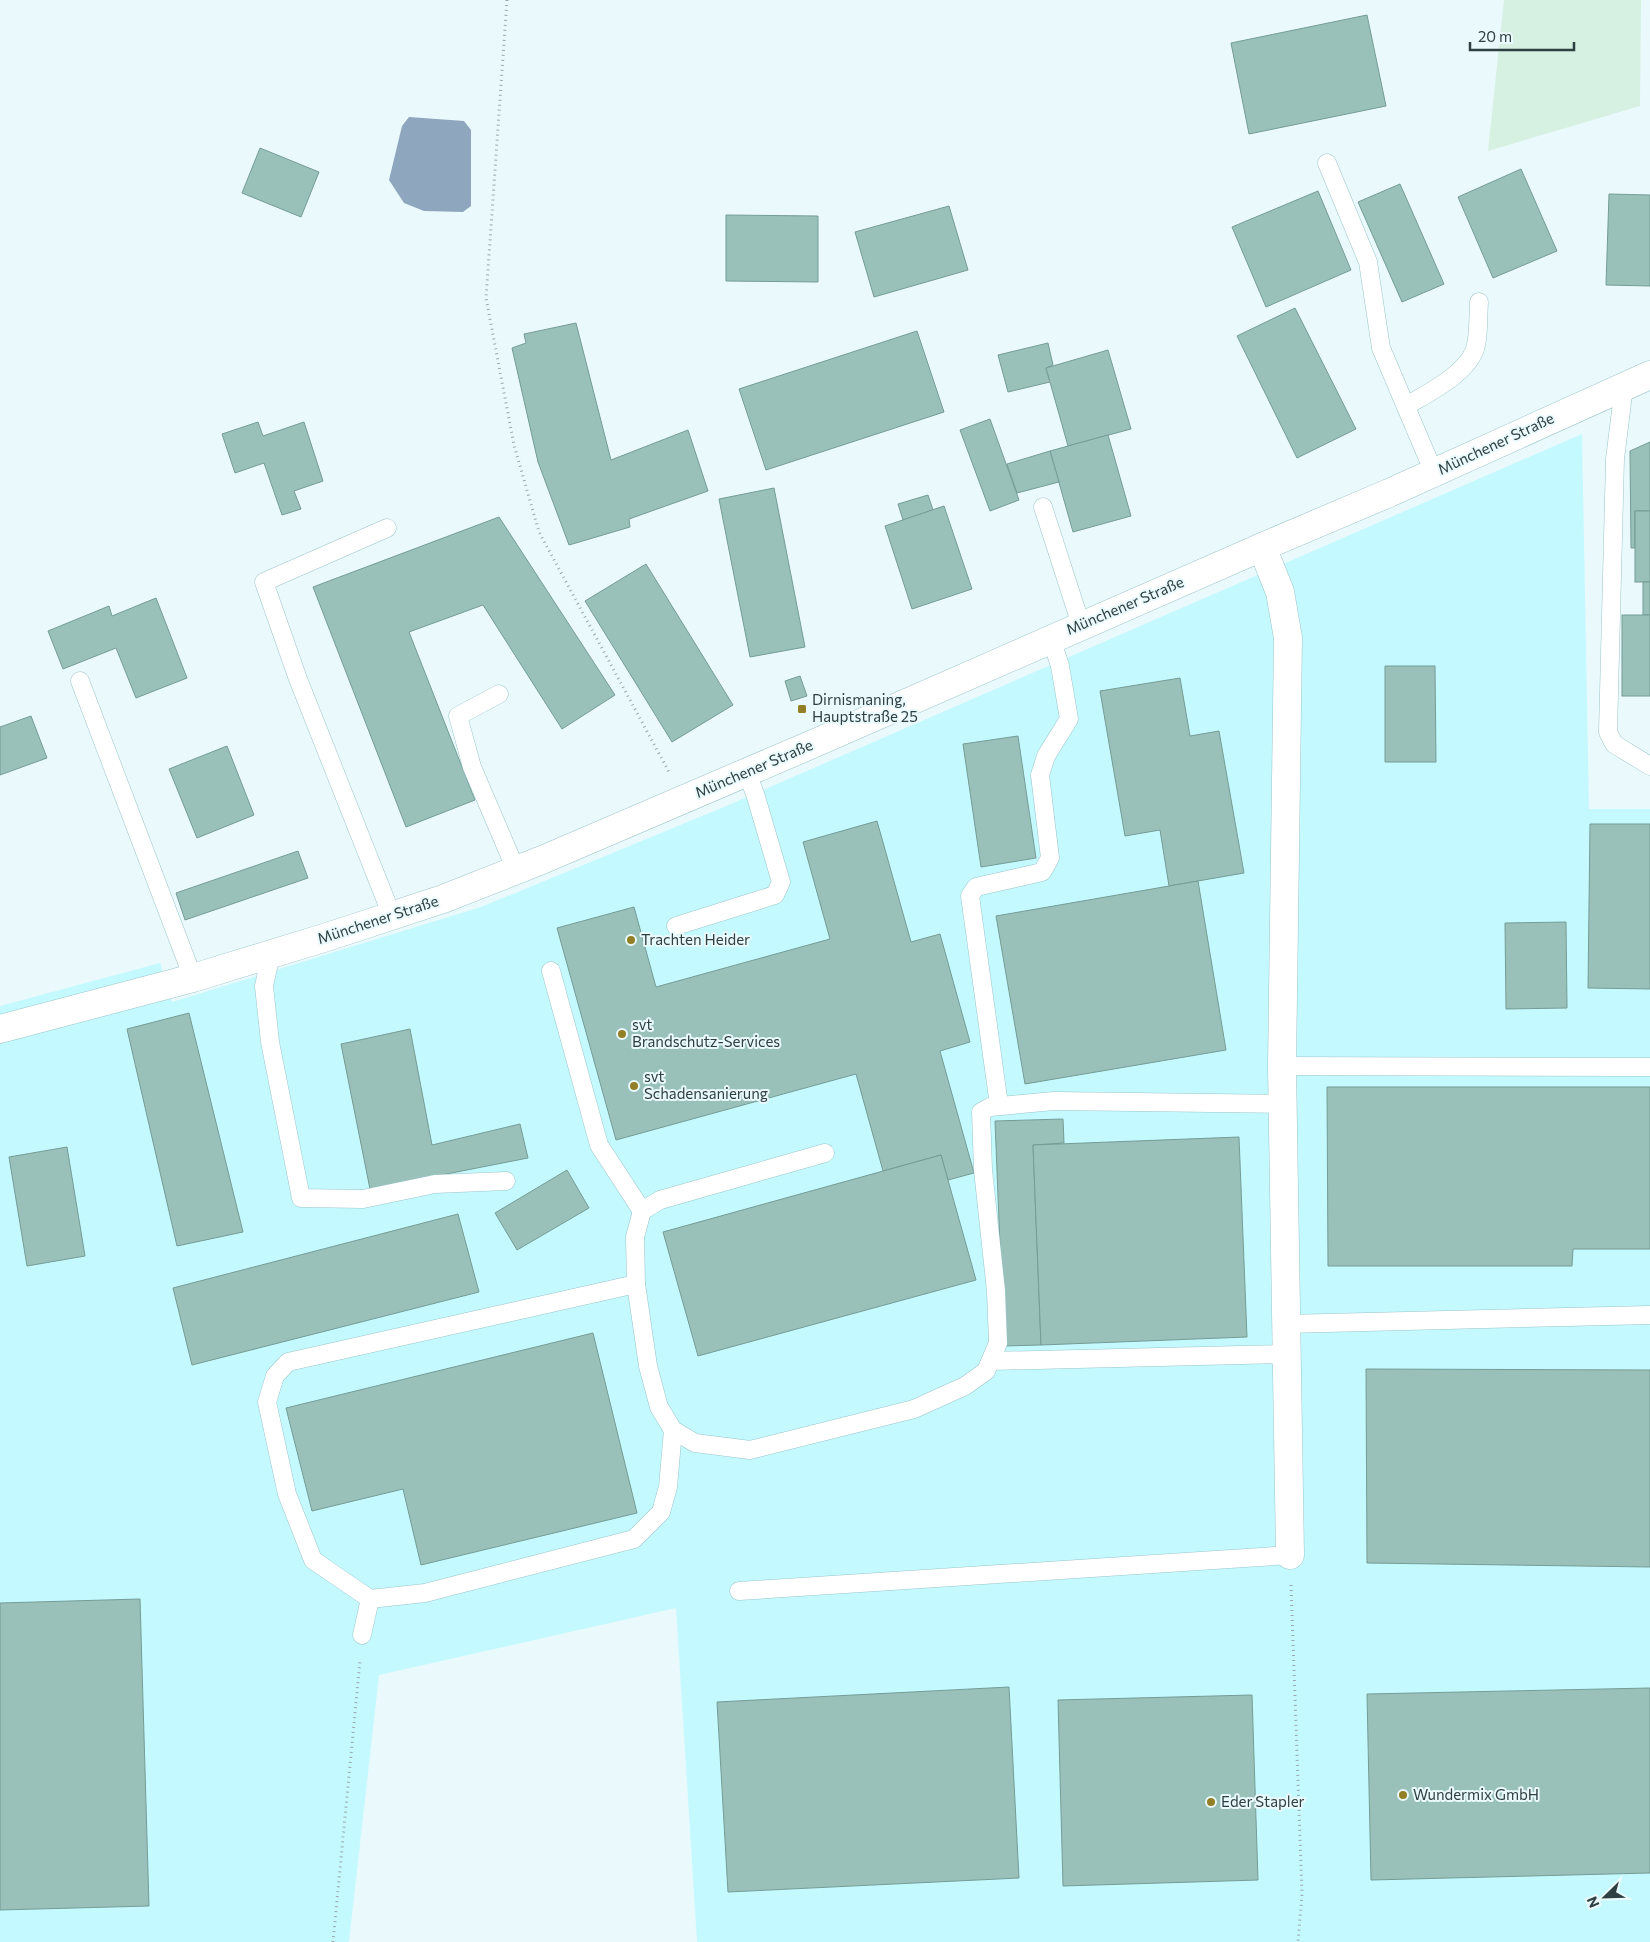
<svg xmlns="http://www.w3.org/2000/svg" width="1650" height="1942" viewBox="0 0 1650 1942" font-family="Commissioner,sans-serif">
  <rect width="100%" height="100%" fill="#eafafc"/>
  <!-- built -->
  <polygon fill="#c4f9ff" points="1582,434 1589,809 1650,809 1650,1942 697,1942 676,1608 379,1675 349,1942 0,1942 0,1006 160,963 172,1002 481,907 724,807"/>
  <!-- green -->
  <polygon fill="#d6f0e1" points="1504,0 1641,0 1640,106 1488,151"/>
  <!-- water -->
  <polygon fill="#8ea6be" points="409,117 464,121 471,130 471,206 463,212 424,211 404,203 389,180 402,126"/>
  <!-- building -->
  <g fill="#99c1ba" stroke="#759c96">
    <polygon points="1367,15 1386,106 1249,134 1231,43"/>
    <polygon points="260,148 319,172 301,217 242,193"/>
    <polygon points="1521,169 1557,251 1493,278 1458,197"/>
    <polygon points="1400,184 1444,284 1402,302 1358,202"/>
    <polygon points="1318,191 1351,270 1266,307 1232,227"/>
    <polygon points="1609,194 1650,195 1650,286 1606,285"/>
    <polygon points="949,206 968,270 874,297 855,232"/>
    <polygon points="726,215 818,216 818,282 726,281"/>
    <polygon points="1295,308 1356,429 1297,458 1237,336"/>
    <polygon points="576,323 611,460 688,430 708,491 629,519 630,527 569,545 538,462 512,348 526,343 524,334"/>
    <polygon points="917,331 944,412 766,470 739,389"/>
    <polygon points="1048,343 1053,365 1046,368 1050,382 1008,392 998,355"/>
    <polygon points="1108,350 1131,429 1068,446 1046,368"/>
    <polygon points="990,419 1019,500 990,511 960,430"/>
    <polygon points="258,422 263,436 304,422 323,481 294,491 301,509 282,515 264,463 235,473 222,434"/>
    <polygon points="1108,435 1131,516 1073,532 1050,451"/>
    <polygon points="1650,442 1650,511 1635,511 1635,548 1631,548 1630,451"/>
    <polygon points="1050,451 1059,482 1017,493 1007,464"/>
    <polygon points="774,488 805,647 750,657 719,499"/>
    <polygon points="928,495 933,510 903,520 898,504"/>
    <polygon points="944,506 972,589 912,609 885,526"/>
    <rect x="1635" y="511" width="15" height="71"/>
    <polygon points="499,517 615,695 562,729 483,605 409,632 475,800 406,827 313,587"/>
    <polygon points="646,564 733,705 672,742 585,601"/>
    <rect x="1643" y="582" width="7" height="33"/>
    <polygon points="156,598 187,678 136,698 116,648 63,669 48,631 109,606 112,616"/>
    <rect x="1622" y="615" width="28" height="81"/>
    <polygon points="1385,666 1435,666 1436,762 1385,762"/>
    <polygon points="800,676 807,696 791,701 785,681"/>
    <polygon points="1180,678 1190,736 1219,731 1244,873 1169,886 1160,830 1125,836 1100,691"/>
    <polygon points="31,716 47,758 0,775 0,727"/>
    <polygon points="1018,736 1036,858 981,867 963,744"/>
    <polygon points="227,746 254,815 197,838 169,769"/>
    <polygon points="877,821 911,942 940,934 970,1042 940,1051 974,1173 948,1180 941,1155 883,1171 856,1074 616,1140 557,928 634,907 656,987 830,939 803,842"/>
    <polygon points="1590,824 1650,824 1650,989 1588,988"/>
    <polygon points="298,851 308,878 185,920 176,893"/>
    <polygon points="1198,881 1226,1050 1025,1084 996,916"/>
    <polygon points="1566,922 1567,1008 1506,1009 1505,923"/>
    <polygon points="189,1013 243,1232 177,1246 127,1029"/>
    <polygon points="410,1029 432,1145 520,1124 528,1158 370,1189 341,1044"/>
    <polygon points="1327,1087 1650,1087 1650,1249 1573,1249 1572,1266 1328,1266"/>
    <polygon points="1063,1119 1064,1143 1033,1145 1041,1345 1004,1346 995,1121"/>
    <polygon points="1239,1137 1247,1337 1041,1345 1033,1145"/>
    <polygon points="67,1147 85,1256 27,1266 9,1157"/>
    <polygon points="941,1155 976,1280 698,1356 663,1232"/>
    <polygon points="567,1170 589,1208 517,1250 495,1213"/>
    <polygon points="458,1214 479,1292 192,1365 173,1288"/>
    <polygon points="593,1333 637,1513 421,1565 403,1489 312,1511 286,1408"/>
    <polygon points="1366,1369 1650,1370 1650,1567 1367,1563"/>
    <polygon points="140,1599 149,1906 0,1910 0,1603"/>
    <polygon points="1009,1687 1019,1878 728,1892 717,1702"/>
    <polygon points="1650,1688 1650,1873 1371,1880 1367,1694"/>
    <polygon points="1252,1695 1258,1880 1063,1886 1058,1700"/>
  </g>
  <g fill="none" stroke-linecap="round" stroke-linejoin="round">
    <!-- service casing -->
    <g stroke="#9bc5ca" stroke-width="19">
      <g id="service">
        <polyline points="1327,163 1368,262 1381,348 1434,473"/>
        <polyline points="1624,386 1615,459 1608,732 1614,744 1650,766"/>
        <path d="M 1406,406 C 1428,393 1471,372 1476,345 C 1479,332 1478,316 1479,302"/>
        <polyline points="1043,507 1081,625"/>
        <polyline points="387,528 264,582 298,679 392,916"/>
        <polyline points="80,681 193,978"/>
        <polyline points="499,694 458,716 472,767 516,870"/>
        <polyline points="676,926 775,895 781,882 756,797 747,772"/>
        <polyline points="271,954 264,986 270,1042 301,1198 363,1199 435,1184 506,1181"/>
        <polyline points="551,971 599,1145 642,1211"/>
        <polyline points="1282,1066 1650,1067"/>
        <polyline points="999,1105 970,896 976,887 1042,872 1050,858 1040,775 1046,756 1069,719 1060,666 1051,638"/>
        <polyline points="825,1153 660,1200 642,1211 635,1237 636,1284 648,1366 659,1407 673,1430 695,1443 750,1450 914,1409 965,1386 986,1371 998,1343 996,1291 983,1170 981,1112 990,1107 1054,1101 1282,1104"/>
        <polyline points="636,1284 288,1362 275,1376 267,1402 287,1494 313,1560 370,1599 425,1593 634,1539 661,1512 668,1487 673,1430"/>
        <polyline points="1286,1324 1650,1315"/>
        <polyline points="991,1361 1286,1354"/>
        <polyline points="739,1591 1290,1555"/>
        <polyline points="362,1635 370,1599"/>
      </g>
    </g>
    <!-- minor casing -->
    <g stroke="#9bc5ca" stroke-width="29">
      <polyline id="minor" points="1262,547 1280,592 1288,638 1282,1066 1290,1555"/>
    </g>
    <!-- secondary casing -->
    <g stroke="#9bc5ca" stroke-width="29">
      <polyline id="secondary" points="0,1029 193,978 330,936 443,899 542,860 815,743 1262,547 1389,493 1650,375"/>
    </g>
    <!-- path -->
    <g stroke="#99a9ab" stroke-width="3" stroke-dasharray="1 4" stroke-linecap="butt">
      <polyline points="507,0 486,298 514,445 539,532 669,772"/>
      <polyline points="1291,1585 1302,1894 1298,1942"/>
      <polyline points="333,1942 360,1661"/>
    </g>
    <!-- service -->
    <use href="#service" stroke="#fff" stroke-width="18"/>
    <!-- minor -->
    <use href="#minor" stroke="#fff" stroke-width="28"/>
    <!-- secondary -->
    <use href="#secondary" stroke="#fff" stroke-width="28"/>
  </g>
  <!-- markers -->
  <g fill="#927f26" stroke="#eafafc" stroke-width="2">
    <rect x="797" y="704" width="10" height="10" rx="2.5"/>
    <circle cx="631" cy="940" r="5"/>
    <circle cx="622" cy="1034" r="5"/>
    <circle cx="634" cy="1086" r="5"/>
    <circle cx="1403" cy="1795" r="5"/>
    <circle cx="1211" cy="1802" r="5"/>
  </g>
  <g text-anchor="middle" stroke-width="4" stroke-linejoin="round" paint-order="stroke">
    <!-- street labels -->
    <g font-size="15" fill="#2f4042" stroke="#eafafc">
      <text transform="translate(1496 444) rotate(-25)" y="5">Münchener Straße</text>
      <text transform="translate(1125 606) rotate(-23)" y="5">Münchener Straße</text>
      <text transform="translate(754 769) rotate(-23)" y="5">Münchener Straße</text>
      <text transform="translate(378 920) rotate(-18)" y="5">Münchener Straße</text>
    </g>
    <!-- poi labels -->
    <g font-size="15" fill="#2f4042" stroke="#eafafc" text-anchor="start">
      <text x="812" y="705">Dirnismaning,<tspan x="812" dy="17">Hauptstraße 25</tspan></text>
      <text x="641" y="945">Trachten Heider</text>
      <text x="632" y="1030">svt<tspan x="632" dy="17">Brandschutz-Services</tspan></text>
      <text x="644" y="1082">svt<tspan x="644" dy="17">Schadensanierung</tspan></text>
      <text x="1413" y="1800">Wundermix GmbH</text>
      <text x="1221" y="1807">Eder Stapler</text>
    </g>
  </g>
  <!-- north arrow -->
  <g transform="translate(1605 1897) rotate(247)" stroke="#eafafc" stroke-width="4" paint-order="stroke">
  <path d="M0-4L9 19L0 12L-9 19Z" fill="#2f4042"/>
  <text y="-8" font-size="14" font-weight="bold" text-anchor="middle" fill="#2f4042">N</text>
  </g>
  <!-- scale -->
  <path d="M1470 42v8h104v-8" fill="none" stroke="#2f4042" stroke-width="2.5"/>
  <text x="1478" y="42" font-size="15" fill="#2f4042" stroke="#eafafc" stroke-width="4" paint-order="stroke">20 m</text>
</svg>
